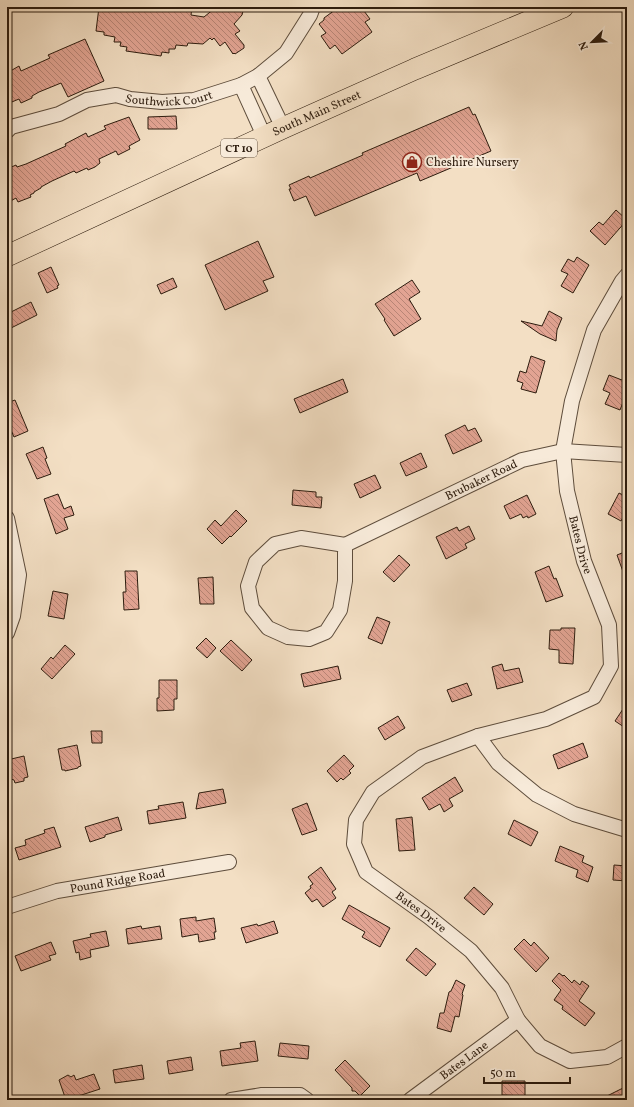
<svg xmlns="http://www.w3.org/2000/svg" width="634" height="1107" viewBox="0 0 634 1107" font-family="Vollkorn,serif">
  <defs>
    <pattern id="building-back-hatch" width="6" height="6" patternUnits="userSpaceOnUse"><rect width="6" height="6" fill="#e2a493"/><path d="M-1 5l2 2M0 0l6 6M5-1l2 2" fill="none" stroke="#b88576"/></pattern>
  </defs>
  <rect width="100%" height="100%" fill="#f3dfc4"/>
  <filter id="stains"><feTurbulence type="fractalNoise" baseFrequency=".005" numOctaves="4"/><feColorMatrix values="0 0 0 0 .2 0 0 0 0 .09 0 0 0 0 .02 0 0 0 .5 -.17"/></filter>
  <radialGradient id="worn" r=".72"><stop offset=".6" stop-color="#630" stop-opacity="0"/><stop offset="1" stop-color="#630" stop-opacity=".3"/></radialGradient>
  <!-- building -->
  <g fill="url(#building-back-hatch)" stroke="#2d1c0e">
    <polygon points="99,7 192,7 191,15 204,17 215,8 217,10 221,7 244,7 242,15 234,24 240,31 235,34 244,45 244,48 235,54 234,53 233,54 225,42 220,46 214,38 212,40 210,38 203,44 188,43 187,46 176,45 175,49 169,49 169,53 162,52 161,56 126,51 127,47 120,46 121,42 114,42 115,37 104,35 104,32 96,31"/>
    <polygon points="339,7 361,7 370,19 365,22 372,32 342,54 335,45 330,49 321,36 326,33 319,24 324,20 324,18"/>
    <polygon points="85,39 104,81 68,97 61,83 39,92 32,96 32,98 21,103 19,99 7,104 7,73 19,66 21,71 50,58 48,55"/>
    <polygon points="469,107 473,115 475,114 491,151 420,181 417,173 315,216 306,196 294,201 289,189 291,189 289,185 309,176 310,178 363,155 362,153"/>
    <polygon points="176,116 177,129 148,129 148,117"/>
    <polygon points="129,117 140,140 129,146 130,149 118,155 116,151 99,159 100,163 95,167 88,170 87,168 76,173 74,171 52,181 41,187 41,188 34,192 34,193 30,195 31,197 18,202 16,198 7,203 7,169 16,165 17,167 26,164 66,146 65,144 86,133 88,137 106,129 104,126"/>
    <polygon points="616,210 627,220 605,245 590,231 599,222 603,225"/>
    <polygon points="258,241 274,277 263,281 268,291 225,310 205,265"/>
    <polygon points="577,257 589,265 573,293 561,286 568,274 561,271 568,259 574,262"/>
    <polygon points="51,267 59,285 57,286 58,288 47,293 38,273"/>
    <polygon points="173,278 177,287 161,294 157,285"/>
    <polygon points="412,280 420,292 409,299 421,319 394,336 384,320 385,319 375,304"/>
    <polygon points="31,302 37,315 7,330 7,314"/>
    <polygon points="549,311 562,318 557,330 556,341 540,334 521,321 542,326"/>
    <polygon points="531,356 545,361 536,393 521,389 523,383 517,381 520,371 526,373"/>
    <polygon points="609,375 627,382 627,392 620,410 605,404 610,393 603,390"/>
    <polygon points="343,379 348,392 300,413 294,399"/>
    <polygon points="15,400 28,431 14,437 7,421 7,403"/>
    <polygon points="465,425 468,431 475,428 482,441 453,454 445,435"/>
    <polygon points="43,447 47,458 45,459 51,474 37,479 26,454"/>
    <polygon points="421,453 427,467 406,476 400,463"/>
    <polygon points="375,475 381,488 360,498 354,484"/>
    <polygon points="293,490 316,492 316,497 322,497 321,508 292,505"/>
    <polygon points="619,493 627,497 627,510 621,521 608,514"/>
    <polygon points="58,494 64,509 71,506 74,515 64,518 68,529 56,534 44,499"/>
    <polygon points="527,495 536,514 528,518 527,516 523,518 521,514 510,519 504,506"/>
    <polygon points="236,510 247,521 231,537 230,536 222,544 207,529 215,520 221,526"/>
    <polygon points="469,526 475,539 465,544 467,548 446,559 436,537 457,527 459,531"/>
    <polygon points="627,551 627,580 626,580 617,555"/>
    <polygon points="399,555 410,565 394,582 383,572"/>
    <polygon points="549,566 554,579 556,578 563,596 546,602 535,572"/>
    <polygon points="125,571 137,571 139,609 124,610 123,592 126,592"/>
    <polygon points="213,577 214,604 200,604 198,578"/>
    <polygon points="53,591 68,594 64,619 48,616"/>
    <polygon points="377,617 390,622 382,644 368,638"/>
    <polygon points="561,628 575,628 573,664 559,663 559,650 549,649 550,630 561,630"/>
    <polygon points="206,638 216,648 207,658 196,648"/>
    <polygon points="231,640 252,660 242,671 220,651"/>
    <polygon points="65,645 75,654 52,679 41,669 51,657 53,659"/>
    <polygon points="502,664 504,671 519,668 523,682 497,689 492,667"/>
    <polygon points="338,666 341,679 304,687 301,674"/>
    <polygon points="159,680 177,680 177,699 174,699 174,710 157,711 157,698 159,698"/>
    <polygon points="467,683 472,695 452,702 447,690"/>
    <polygon points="627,703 627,729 615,721"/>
    <polygon points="398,716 405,728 385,740 378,728"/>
    <polygon points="91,731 102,731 102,743 92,743"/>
    <polygon points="583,743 588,757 558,769 553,755"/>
    <polygon points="77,745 81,766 78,767 78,768 65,771 65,770 62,770 58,749"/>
    <polygon points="344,755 354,766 349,771 351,773 343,780 341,778 337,782 327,771"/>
    <polygon points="24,756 28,777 24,778 24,781 15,783 14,780 11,779 7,760"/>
    <polygon points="455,777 463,791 449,799 453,806 444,812 440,804 429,810 422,798"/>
    <polygon points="223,789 226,803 196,809 199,793"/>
    <polygon points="183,802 186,818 149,824 147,811 159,809 158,806"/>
    <polygon points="307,803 317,830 302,835 292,809"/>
    <polygon points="118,817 122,830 105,835 105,837 90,842 85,827"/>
    <polygon points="412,817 415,850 399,851 396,819"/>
    <polygon points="514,820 538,832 531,846 508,834"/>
    <polygon points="54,827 61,847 19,860 15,848 26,845 25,840 45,833 44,830"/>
    <polygon points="560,846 584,856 582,862 593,867 588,882 576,877 578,870 555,861"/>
    <polygon points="614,865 627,866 627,881 613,880"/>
    <polygon points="321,867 336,889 332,892 336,898 323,907 317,899 312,902 305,893 311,888 310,886 313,884 308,877"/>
    <polygon points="474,887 493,904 484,915 464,898"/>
    <polygon points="349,905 390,928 380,947 362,937 365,932 342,919"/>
    <polygon points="196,917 196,921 214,918 216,932 214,932 215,939 199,942 198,934 182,937 180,919"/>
    <polygon points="274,921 278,933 246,943 241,928 257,924 258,926"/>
    <polygon points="141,926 142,929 160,926 162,939 128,944 126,929"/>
    <polygon points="106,931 109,946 90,950 91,957 80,960 79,952 76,953 73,941 91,937 90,934"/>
    <polygon points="524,939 531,946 534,942 549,958 536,972 514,949"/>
    <polygon points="51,942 56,954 49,956 51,960 21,971 15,956"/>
    <polygon points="416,948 436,964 426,976 406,960"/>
    <polygon points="559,973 563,976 564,975 572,983 574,980 580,985 582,981 589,986 579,1001 595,1013 585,1026 562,1009 563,1006 554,1000 561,990 552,981"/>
    <polygon points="456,980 465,985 462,994 463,995 459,1017 455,1016 451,1032 437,1028 440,1013 444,1013 449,992 451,991"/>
    <polygon points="255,1041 258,1061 222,1066 220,1051 241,1048 240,1043"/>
    <polygon points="280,1043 309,1046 308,1059 278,1056"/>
    <polygon points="191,1057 193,1070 169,1074 167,1061"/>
    <polygon points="345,1060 370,1086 360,1096 355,1091 352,1091 352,1088 335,1070"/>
    <polygon points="142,1065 144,1079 115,1083 113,1070"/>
    <polygon points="94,1074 100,1089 66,1100 59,1080 68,1075 71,1077 74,1075 76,1080"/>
    <polygon points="502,1081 525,1081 525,1096 502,1095"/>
    <polygon points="627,1086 627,1100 599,1100"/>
  </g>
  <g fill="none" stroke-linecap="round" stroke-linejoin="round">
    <!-- minor casing -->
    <g stroke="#5e4d3c" stroke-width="16">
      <g id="minor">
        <polyline points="258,76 283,128"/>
        <polyline points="241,85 264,136"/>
        <path id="s1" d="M 7,131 L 11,127 L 59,114 L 87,100 L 116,95 L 130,99 L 162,102 L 194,100 L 241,85 L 258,76 L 286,53 L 310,15 L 313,7"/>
        <path id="s2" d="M 627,275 L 622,281 L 594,330 L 572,401 L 563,451 L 567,491 L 584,561 L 609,625 L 611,666 L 594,697 L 546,719 L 478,736 L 422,757 L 373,792 L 356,820 L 354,844 L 366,872 L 429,917 L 471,951 L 502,988 L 518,1020 L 540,1046 L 570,1061 L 607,1057 L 627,1046"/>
        <polyline points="7,518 19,575 13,616 7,633"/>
        <polygon points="301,538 345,545 345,581 340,610 326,632 309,639 288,637 268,628 252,608 248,586 256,562 275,544"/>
        <path id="s3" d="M 345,545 L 522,460 L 563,451 L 627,455"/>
        <polyline points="478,736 498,763 537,795 574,814 627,830"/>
        <path id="s4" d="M 7,907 L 57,891 L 229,862"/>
        <polyline points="231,1100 262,1095 300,1095 307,1100"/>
        <path id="s5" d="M 410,1100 L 518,1020"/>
      </g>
    </g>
    <!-- highway casing -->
    <g stroke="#2d1c0e" stroke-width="22">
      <g id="highway">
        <path id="s6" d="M 7,256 L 283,128 L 415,69 L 563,7"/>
      </g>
    </g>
    <!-- minor -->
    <use href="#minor" stroke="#f7ead9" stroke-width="14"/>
    <!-- highway -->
    <use href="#highway" stroke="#f3dfc4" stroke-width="21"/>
  </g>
  <!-- icons -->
  <defs>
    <g id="shop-ring" transform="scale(1)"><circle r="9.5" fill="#f7ead9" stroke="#8f2418" stroke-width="1.5"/><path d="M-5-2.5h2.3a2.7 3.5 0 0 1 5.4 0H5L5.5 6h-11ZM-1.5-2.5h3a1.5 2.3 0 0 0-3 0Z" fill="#8f2418"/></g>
  </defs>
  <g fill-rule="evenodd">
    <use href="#shop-ring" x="412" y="162"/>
  </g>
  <g text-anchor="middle" stroke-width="4" stroke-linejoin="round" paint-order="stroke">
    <!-- shield labels -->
    <rect fill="#f7ead9" stroke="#6a5a4b" stroke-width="1" x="221" y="139" width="36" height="18" rx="3"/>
    <g font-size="11" font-weight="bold" fill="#2d1c0e">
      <text x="239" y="152">CT 10</text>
    </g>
    <!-- street labels -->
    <g font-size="12" fill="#2d1c0e" stroke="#f7ead9">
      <text dy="4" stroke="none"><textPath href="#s1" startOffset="170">Southwick Court</textPath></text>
      <text dy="4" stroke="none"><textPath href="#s6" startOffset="341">South Main Street</textPath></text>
      <text dy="4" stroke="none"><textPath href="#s3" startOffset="151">Brubaker Road</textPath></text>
      <text dy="4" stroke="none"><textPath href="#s2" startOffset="285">Bates Drive</textPath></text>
      <text dy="4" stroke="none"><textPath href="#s4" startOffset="114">Pound Ridge Road</textPath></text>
      <text dy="4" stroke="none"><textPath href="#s2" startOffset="845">Bates Drive</textPath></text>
      <text dy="4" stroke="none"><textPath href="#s5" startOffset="67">Bates Lane</textPath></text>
    </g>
    <!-- poi labels -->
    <g font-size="12" fill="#2d1c0e" stroke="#f7ead9" text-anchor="start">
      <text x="426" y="166">Cheshire Nursery</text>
    </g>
  </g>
  <!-- margin -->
  <rect width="634" height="1107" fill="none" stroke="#f3dfc4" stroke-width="24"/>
  <rect x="8" y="8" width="618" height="1091" fill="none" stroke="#2d1c0e" stroke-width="2"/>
  <rect x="12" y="12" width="610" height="1083" fill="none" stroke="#2d1c0e"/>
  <!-- north arrow -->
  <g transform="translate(592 42) rotate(246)" stroke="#f7ead9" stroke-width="3" paint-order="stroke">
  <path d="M0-3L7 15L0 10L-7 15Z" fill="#2d1c0e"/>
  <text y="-6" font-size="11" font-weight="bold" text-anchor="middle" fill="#2d1c0e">N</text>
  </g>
  <!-- scale -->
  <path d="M484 1077v6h86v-6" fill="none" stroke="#2d1c0e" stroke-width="2"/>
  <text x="490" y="1077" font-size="12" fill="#2d1c0e" stroke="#f7ead9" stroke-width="3" paint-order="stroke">50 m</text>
  <rect width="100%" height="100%" filter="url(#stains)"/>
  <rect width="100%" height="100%" fill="url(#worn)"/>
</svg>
